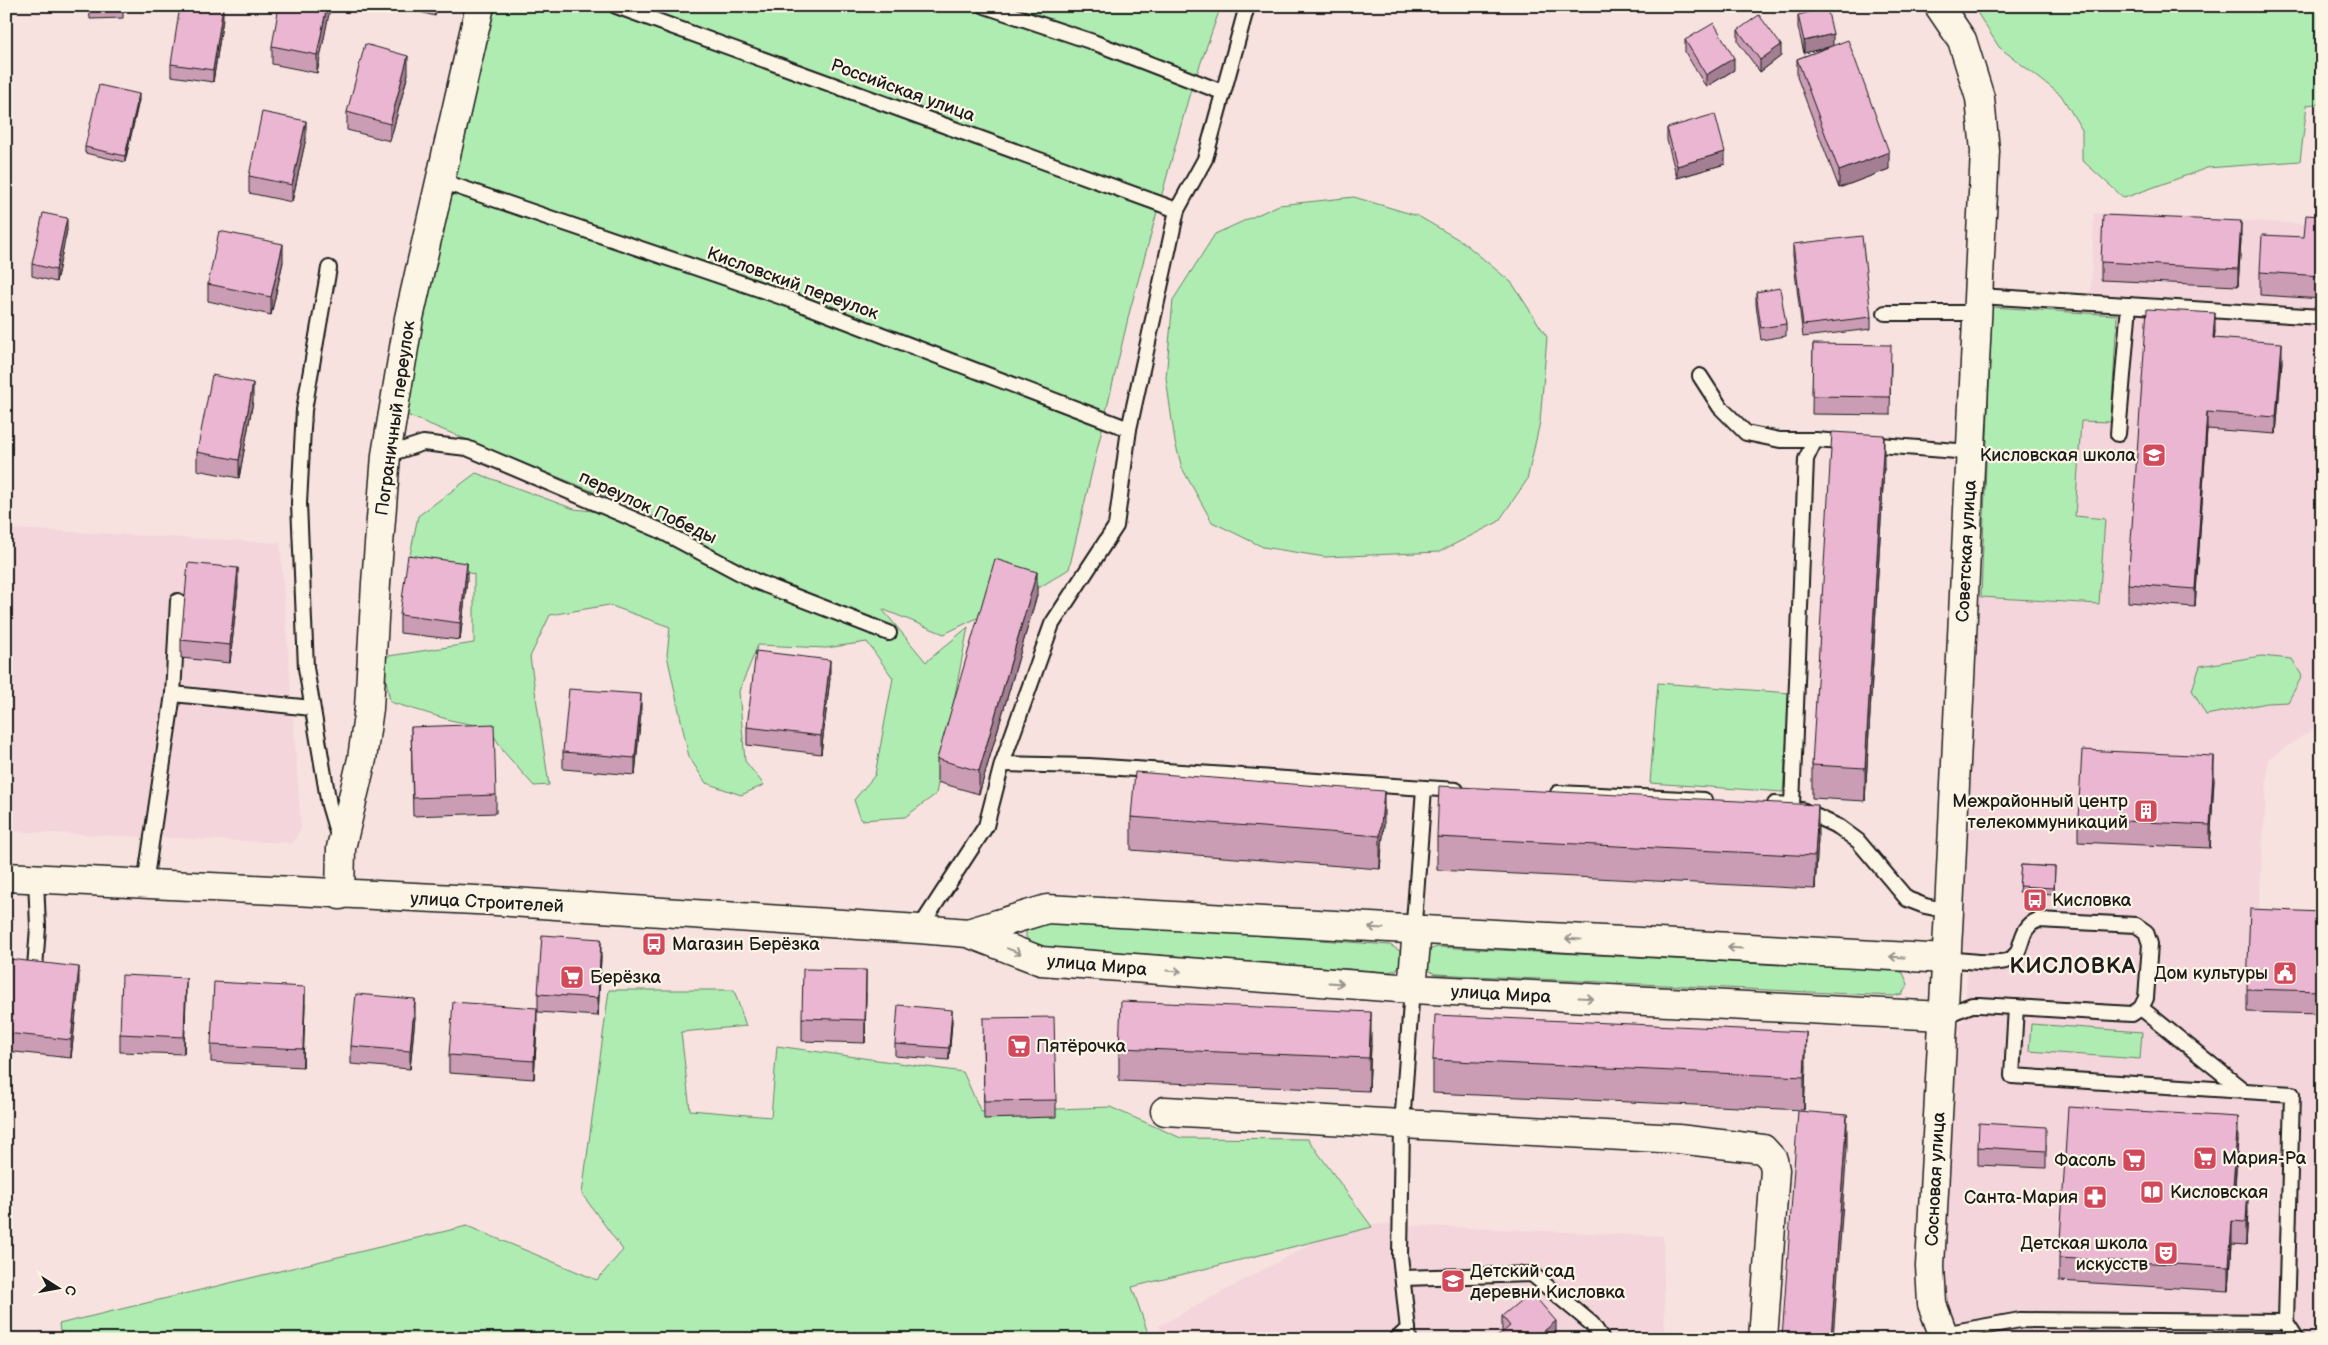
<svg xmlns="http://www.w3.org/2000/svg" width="2328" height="1345" viewBox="0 0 2328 1345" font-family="'Balsamiq Sans',sans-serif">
  <rect width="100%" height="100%" fill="#f7e2df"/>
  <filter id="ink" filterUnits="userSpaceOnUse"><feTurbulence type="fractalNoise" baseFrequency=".02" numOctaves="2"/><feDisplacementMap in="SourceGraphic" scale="10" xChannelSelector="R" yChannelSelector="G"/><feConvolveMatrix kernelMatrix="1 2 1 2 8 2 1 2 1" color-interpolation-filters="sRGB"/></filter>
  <g filter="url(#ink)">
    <!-- built -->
    <g fill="#f3d5db">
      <polygon points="2094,213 2322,225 2322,723 2268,759 2258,923 2322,924 2322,1339 1962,1339 1951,1321 1942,1298 1941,1252 1955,1028 1964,1020 1969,954 1962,946 1959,936 1959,922 1973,737 1992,307 2090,313"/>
      <polygon points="13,529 280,543 301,828 293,843 6,831 6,679"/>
      <polygon points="1350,1223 1663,1236 1665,1339 1164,1339 1159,1326"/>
    </g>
    <!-- green -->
    <g fill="#afecb2" stroke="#668467">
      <polygon points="492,6 1221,6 1189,96 1130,310 1069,569 1037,589 944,634 882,609 926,662 968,627 936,794 905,817 861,820 854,800 875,775 893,678 867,642 826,648 758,645 739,691 745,761 764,785 741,795 706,783 689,757 667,655 670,627 609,605 550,615 530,657 549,785 534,786 504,752 489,728 450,720 390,702 382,657 474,643 474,574 409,560 418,516 476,473 574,509 658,518 402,413"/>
      <polygon points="1973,6 2322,6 2322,103 2307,105 2300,161 2207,168 2124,198 2082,160 2082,130 2061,95 1999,47"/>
      <polygon points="1354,197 1418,216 1463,242 1512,283 1547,337 1540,422 1527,480 1498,522 1439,552 1325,557 1263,547 1212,522 1182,468 1175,442 1166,378 1173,300 1215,234 1279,205"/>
      <polygon points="1992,307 2117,315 2111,422 2081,421 2075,516 2105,519 2099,604 1981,597"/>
      <polygon points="2261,656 2292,659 2302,676 2288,702 2267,703 2206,715 2192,690 2200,666"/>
      <polygon points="1658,683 1790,693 1783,792 1650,783"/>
      <polygon points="1039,920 1390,945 1400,951 1401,963 1396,970 1388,972 1037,946 1030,943 1026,937 1026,929"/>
      <polygon points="1437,947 1896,970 1903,973 1908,984 1902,994 1893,996 1435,974 1425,968 1429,950"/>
      <polygon points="609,990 734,990 746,1026 681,1032 690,1110 771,1117 777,1046 963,1072 981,1112 1110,1107 1181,1138 1308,1139 1372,1227 1132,1287 1150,1339 61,1339 59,1324 467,1226 597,1280 623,1250 582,1194"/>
      <polygon points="2031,1024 2142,1032 2140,1059 2029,1051"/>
    </g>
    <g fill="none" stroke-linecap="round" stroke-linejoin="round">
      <!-- lane casing -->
      <g stroke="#1c1c1c" stroke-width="18">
        <g id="lane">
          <polyline points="616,6 1177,210"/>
          <polyline points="985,6 1093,42 1222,92"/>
          <polyline points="441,181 791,300 1129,429"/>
          <polyline points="329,268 304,410 299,503 306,668 329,805 339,839"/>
          <polyline points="1979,296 2322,317"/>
          <polyline points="1885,313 1978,313"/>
          <polyline points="1700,376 1720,407 1746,433 1780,440 1815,440 1970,452"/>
          <polyline points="2118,434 2129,305"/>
          <polyline points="386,455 423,443 467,448 659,530 755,581 889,633"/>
          <polyline points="173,694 312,708"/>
          <polyline points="1002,764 1089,766 1456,790"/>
          <polyline points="1558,793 1704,800"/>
          <polyline points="1775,804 1792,805 1806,459 1815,440"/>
          <polyline points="1802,810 1839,827 1858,841 1907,899 1925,906 1949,911"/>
          <polyline points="145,884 173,694 178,601"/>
          <polyline points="919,929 986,826 1002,764 1052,624 1116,526 1129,429 1177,210 1205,159 1247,6"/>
          <polyline points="1417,930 1414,922 1424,789"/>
          <polyline points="35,968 38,927 36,879"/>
          <polyline points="2141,1008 2243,1090"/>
          <path d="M 1943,1016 L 1972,1005 L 1979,1005 L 2132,1014 L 2141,1008 L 2146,998 L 2150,944 L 2146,932 L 2136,925 L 2038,920 C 2015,929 2027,955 2006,961 C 1990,965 1963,960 1946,959"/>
          <polyline points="1403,1278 1532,1274 1592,1324 1602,1339"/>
          <polyline points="2286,1322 2297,1339"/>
          <polyline points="1943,1334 2020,1320 2286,1322 2292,1094 2012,1076 2016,1007"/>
          <polyline points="1397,1339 1408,1329"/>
          <polyline points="1409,1339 1400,1255 1402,1125 1412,989"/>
        </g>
      </g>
      <!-- street casing -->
      <g stroke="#1c1c1c" stroke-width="31">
        <g id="street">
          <polyline points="1939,6 1962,40 1980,98 1985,151 1949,911 1930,1266 1932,1304 1945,1339"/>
          <polyline points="340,895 341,848 362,759 369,708 376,583 386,455 409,318 480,6"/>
          <polyline points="1165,1111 1678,1139 1763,1149 1773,1160 1775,1170 1763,1339"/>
        </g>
      </g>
      <!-- secondary casing -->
      <g stroke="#1c1c1c" stroke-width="31">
        <g id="secondary">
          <polyline points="6,877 496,901 919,929 968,933 1041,961 1412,989 1943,1016"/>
          <polyline points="968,933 1047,909 1946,959"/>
          <polyline points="1412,989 1417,930"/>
        </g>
      </g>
      <!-- lane -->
      <use href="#lane" stroke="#fcf5e5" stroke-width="14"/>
      <!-- street -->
      <use href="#street" stroke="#fcf5e5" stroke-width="28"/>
      <!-- secondary -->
      <use href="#secondary" stroke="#fcf5e5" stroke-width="28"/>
    </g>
    <!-- wall -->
    <g fill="#ca9db5" stroke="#1c1c1c">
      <polygon points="89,6 123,6 123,18 90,19"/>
      <polygon points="330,6 317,73 272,64 272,46"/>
      <polygon points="397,6 437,6 435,16"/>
      <polygon points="1798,15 1833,46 1889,169 1839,188 1797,77 1797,59 1832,46 1804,53 1798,27"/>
      <polygon points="223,19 213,82 171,76 171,64"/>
      <polygon points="1738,30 1781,56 1760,72 1738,42"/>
      <polygon points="1685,40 1734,70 1706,87 1685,52"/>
      <polygon points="408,74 390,141 347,130 347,112"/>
      <polygon points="139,100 125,162 85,153 85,147"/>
      <polygon points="1667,128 1725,164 1677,178 1667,140"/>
      <polygon points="306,138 292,202 249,193 249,176"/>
      <polygon points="2322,216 2322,299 2260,295 2260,272 2304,237"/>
      <polygon points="67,230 56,282 32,276 32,264"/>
      <polygon points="2241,239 2238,286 2101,280 2101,262"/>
      <polygon points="1793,244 1871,317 1871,329 1803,337 1793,256"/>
      <polygon points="283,262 271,315 208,301 208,284"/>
      <polygon points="1756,292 1786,324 1786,336 1761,340 1756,304"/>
      <polygon points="2215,331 2214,339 2282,361 2276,434 2207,429 2195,607 2128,602 2128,584"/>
      <polygon points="1813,344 1891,363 1890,415 1812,414"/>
      <polygon points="253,401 239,478 197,470 197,452"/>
      <polygon points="1884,468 1865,801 1812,798 1812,765"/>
      <polygon points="467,580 460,640 400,633 400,615"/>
      <polygon points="238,586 230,663 181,658 181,640"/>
      <polygon points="1037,595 979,794 937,782 937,759"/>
      <polygon points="830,678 821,754 747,745 747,727"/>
      <polygon points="641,712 635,775 563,769 563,752"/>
      <polygon points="411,727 496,795 496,813 413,816"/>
      <polygon points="2214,780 2210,848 2078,842 2078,819"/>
      <polygon points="1131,817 1384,824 1380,869 1131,850"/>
      <polygon points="1437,837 1818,838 1815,889 1437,870"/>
      <polygon points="2021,865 2055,867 2054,894 2019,892"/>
      <polygon points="2322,912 2322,1014 2247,1012 2247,989"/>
      <polygon points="601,957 598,1016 538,1012 538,994"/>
      <polygon points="79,985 71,1058 6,1051 6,988"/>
      <polygon points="866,993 865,1043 802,1041 802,1018"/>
      <polygon points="186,996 184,1054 120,1052 120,1034"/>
      <polygon points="305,1004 303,1067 211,1062 211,1045"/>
      <polygon points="415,1017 410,1069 351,1064 351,1046"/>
      <polygon points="952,1021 949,1060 895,1056 895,1044"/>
      <polygon points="537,1026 534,1079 449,1073 449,1055"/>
      <polygon points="983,1036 1056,1100 1056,1117 984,1119"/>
      <polygon points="1371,1045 1369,1091 1119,1081 1119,1048"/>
      <polygon points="1433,1060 1806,1065 1804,1110 1433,1093"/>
      <polygon points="2238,1140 2235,1188 2248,1212 2246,1245 2232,1244 2229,1291 2059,1281 2059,1258"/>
      <polygon points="2046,1144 2046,1168 1978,1165 1978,1147"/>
      <polygon points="1502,1316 1556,1339 1502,1333"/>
    </g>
    <!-- shaded-wall -->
    <g fill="#a47f93" stroke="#1c1c1c">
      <polygon points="327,6 330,6 330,9 317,73 317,55"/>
      <polygon points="435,6 437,6 435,16"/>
      <polygon points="223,7 223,19 213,82 213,70"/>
      <polygon points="1833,34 1833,46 1804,53 1804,41"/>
      <polygon points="1781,45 1781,56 1760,72 1760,60"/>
      <polygon points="408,56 408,74 390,141 390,124"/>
      <polygon points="1734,58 1734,70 1706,87 1706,75"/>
      <polygon points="139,94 139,100 125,162 125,156"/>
      <polygon points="306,121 306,138 292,202 292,185"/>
      <polygon points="1725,152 1725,164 1677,178 1677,166"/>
      <polygon points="1889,152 1889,169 1839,188 1839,171"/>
      <polygon points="67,218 67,230 56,282 56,270"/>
      <polygon points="2241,221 2241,239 2238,286 2238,269"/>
      <polygon points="283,244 283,262 271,315 271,297"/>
      <polygon points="2215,313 2215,331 2213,356 2213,338"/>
      <polygon points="2282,343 2282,361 2276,434 2276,417"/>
      <polygon points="253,383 253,401 239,478 239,460"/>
      <polygon points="2207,412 2207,429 2195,607 2195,589"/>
      <polygon points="1884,435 1884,468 1865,801 1865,768"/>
      <polygon points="467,563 467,580 460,640 460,623"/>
      <polygon points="238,568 238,586 230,663 230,645"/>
      <polygon points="1037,572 1037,595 979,794 979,771"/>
      <polygon points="830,660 830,678 821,754 821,736"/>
      <polygon points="641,694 641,712 635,775 635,758"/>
      <polygon points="2214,756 2214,780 2210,848 2210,825"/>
      <polygon points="1384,791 1384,824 1380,869 1380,836"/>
      <polygon points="1818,805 1818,838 1815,889 1815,856"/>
      <polygon points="601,939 601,957 598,1016 598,998"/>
      <polygon points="79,967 79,985 71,1058 71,1040"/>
      <polygon points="866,970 866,993 865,1043 865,1020"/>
      <polygon points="186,978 186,996 184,1054 184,1037"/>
      <polygon points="305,987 305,1004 303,1067 303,1049"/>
      <polygon points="415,999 415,1017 410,1069 410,1051"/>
      <polygon points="537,1008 537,1026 534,1079 534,1061"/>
      <polygon points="952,1010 952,1021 949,1060 949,1048"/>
      <polygon points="1371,1012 1371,1045 1369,1091 1369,1058"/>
      <polygon points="1806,1032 1806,1065 1804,1110 1804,1077"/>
      <polygon points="1847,1115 1847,1148 1833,1339 1831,1339"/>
      <polygon points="2238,1117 2238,1140 2233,1211 2233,1187"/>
      <polygon points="2248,1188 2248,1212 2246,1245 2246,1222"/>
      <polygon points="2232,1221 2232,1244 2229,1291 2229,1267"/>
      <polygon points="1556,1321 1556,1339 1543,1339 1543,1332"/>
    </g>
    <!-- building -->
    <g fill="#ebb6d2" stroke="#1c1c1c">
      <polygon points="90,6 123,6 90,7"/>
      <polygon points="180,6 217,6 223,7 213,70 171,64"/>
      <polygon points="279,6 327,6 317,55 272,46"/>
      <polygon points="1827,8 1833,34 1804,41 1798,15"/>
      <polygon points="1759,15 1781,45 1760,60 1738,30"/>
      <polygon points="1714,23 1734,58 1706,75 1685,40"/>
      <polygon points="1848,40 1889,152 1839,171 1797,59"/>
      <polygon points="365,44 408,56 390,124 347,112"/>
      <polygon points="99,85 139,94 125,156 85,147"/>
      <polygon points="262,112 306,121 292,185 249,176"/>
      <polygon points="1715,114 1725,152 1677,166 1667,128"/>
      <polygon points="43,213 67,218 56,270 32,264"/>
      <polygon points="2103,215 2241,221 2238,269 2101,262"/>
      <polygon points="2306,215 2322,216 2322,276 2260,272 2262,235 2304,237"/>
      <polygon points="219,231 283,244 271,297 208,284"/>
      <polygon points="1862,236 1871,317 1803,325 1793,244"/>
      <polygon points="1780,288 1786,324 1761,328 1756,292"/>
      <polygon points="2147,309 2215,313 2213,338 2282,343 2276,417 2207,412 2195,589 2128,584"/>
      <polygon points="1813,344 1891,345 1890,397 1812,396"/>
      <polygon points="212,375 253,383 239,460 197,452"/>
      <polygon points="1832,432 1884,435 1865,768 1812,765"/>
      <polygon points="408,555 467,563 460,623 400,615"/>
      <polygon points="995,559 1037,572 979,771 937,759"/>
      <polygon points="188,563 238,568 230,645 181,640"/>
      <polygon points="756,651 830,660 821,736 747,727"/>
      <polygon points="569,689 641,694 635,758 563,752"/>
      <polygon points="494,724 496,795 413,798 411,727"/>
      <polygon points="2082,750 2214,756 2210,825 2078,819"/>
      <polygon points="1135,772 1384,791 1380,836 1131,817"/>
      <polygon points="1439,786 1818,805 1815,856 1437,837"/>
      <polygon points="2021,865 2055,867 2054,888 2019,886"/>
      <polygon points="2250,909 2322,912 2322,991 2247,989"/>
      <polygon points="542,935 601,939 598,998 538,994"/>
      <polygon points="10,959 79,967 71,1040 6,1033 6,988"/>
      <polygon points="803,969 866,970 865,1020 802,1018"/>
      <polygon points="122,975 186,978 184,1037 120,1034"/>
      <polygon points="214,982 305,987 303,1049 211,1045"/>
      <polygon points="356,994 415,999 410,1051 351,1046"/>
      <polygon points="1121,1001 1371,1012 1369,1058 1119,1048"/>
      <polygon points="453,1002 537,1008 534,1061 449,1055"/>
      <polygon points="898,1005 952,1010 949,1048 895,1044"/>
      <polygon points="1435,1015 1806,1032 1804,1077 1433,1060"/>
      <polygon points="1054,1017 1056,1100 984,1101 983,1018"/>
      <polygon points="2068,1107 2238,1117 2233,1187 2248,1188 2246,1222 2232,1221 2229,1267 2059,1258"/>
      <polygon points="1798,1111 1847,1115 1831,1339 1782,1339"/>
      <polygon points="1979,1123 2046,1127 2046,1151 1978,1147"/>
      <polygon points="1531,1292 1556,1321 1543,1332 1549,1339 1495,1339 1510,1326 1502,1316"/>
      <polygon points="1466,1332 1471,1339 1459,1339"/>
    </g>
    <!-- one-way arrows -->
    <defs><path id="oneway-shaft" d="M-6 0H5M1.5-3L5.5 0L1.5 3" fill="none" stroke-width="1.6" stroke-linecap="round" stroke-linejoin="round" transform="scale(1.25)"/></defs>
    <g stroke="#97938b">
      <use href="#oneway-shaft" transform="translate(1376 928) rotate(-177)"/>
      <use href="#oneway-shaft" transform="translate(1573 939) rotate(-177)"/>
      <use href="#oneway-shaft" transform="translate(1735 948) rotate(-177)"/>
      <use href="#oneway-shaft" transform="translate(1014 951) rotate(21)"/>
      <use href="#oneway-shaft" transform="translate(1897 957) rotate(-177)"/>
      <use href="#oneway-shaft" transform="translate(1174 971) rotate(4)"/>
      <use href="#oneway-shaft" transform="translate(1336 983) rotate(4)"/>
      <use href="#oneway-shaft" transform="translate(1586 998) rotate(3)"/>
    </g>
  </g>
  <!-- icons -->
  <defs>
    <g id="school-square" transform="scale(1.25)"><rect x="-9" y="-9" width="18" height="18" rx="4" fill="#d1495b" stroke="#fcf5e5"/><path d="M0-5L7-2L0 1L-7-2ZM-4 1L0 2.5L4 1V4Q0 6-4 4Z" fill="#fff"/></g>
    <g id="building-square" transform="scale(1.25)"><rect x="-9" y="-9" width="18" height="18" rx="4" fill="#d1495b" stroke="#fcf5e5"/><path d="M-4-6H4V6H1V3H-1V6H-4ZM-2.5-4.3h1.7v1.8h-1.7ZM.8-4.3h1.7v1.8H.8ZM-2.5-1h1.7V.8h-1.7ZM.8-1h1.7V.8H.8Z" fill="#fff"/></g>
    <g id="bus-square" transform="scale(1.25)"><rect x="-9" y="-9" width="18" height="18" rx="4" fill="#d1495b" stroke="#fcf5e5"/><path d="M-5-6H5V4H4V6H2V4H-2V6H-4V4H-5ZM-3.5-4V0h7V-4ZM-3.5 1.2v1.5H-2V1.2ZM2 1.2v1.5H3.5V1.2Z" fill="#fff"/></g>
    <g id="civic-square" transform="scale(1.25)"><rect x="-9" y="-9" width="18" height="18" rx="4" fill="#d1495b" stroke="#fcf5e5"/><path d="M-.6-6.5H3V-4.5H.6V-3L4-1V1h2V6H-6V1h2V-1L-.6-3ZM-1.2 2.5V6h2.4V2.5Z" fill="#fff"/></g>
    <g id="supermarket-square" transform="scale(1.25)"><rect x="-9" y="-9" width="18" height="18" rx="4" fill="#d1495b" stroke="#fcf5e5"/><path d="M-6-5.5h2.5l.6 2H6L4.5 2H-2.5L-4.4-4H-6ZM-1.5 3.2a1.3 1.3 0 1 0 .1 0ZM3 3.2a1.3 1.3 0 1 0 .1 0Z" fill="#fff"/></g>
    <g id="library-square" transform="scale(1.25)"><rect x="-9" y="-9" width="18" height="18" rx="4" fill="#d1495b" stroke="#fcf5e5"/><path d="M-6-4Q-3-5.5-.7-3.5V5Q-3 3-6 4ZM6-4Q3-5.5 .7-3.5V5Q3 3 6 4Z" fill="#fff"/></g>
    <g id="pharmacy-square" transform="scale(1.25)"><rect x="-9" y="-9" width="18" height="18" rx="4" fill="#d1495b" stroke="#fcf5e5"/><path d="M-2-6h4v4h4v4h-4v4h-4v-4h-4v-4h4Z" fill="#fff"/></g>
    <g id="theatre-square" transform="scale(1.25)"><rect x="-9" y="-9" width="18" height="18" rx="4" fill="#d1495b" stroke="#fcf5e5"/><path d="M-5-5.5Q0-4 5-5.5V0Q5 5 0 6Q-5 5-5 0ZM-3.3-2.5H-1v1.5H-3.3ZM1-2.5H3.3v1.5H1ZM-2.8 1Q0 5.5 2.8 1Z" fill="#fff"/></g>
  </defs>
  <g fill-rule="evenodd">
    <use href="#school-square" x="2154" y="455"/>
    <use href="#building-square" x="2146" y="811"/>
    <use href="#bus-square" x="2035" y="900"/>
    <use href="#bus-square" x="654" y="944"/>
    <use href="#civic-square" x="2285" y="973"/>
    <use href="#supermarket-square" x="572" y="977"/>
    <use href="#supermarket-square" x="1019" y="1046"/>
    <use href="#supermarket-square" x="2205" y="1158"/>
    <use href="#supermarket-square" x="2134" y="1160"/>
    <use href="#library-square" x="2152" y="1192"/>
    <use href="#pharmacy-square" x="2095" y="1197"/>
    <use href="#theatre-square" x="2166" y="1253"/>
    <use href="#school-square" x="1453" y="1281"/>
  </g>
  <g text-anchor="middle" stroke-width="4.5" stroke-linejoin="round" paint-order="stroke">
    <!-- street labels -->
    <g font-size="18" fill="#1c1c1c" stroke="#fcf5e5">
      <text transform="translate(903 90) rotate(20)" y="6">Российская улица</text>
      <text transform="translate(793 283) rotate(20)" y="6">Кисловский переулок</text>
      <text transform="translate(395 418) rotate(-82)" y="6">Пограничный переулок</text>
      <text transform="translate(648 507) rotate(25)" y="6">переулок Победы</text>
      <text transform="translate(1966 551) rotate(-87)" y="6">Советская улица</text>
      <text transform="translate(487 902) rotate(3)" y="6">улица Строителей</text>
      <text transform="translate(1097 965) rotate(5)" y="6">улица Мира</text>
      <text transform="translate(1501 994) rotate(3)" y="6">улица Мира</text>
      <text transform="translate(1935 1179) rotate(-87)" y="6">Сосновая улица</text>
    </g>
    <!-- poi labels -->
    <g font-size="18" fill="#1c1c1c" stroke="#fcf5e5" text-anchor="start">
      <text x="2136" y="461" text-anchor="end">Кисловская школа</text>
      <text x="2128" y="807" text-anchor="end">Межрайонный центр<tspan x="2128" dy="21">телекоммуникаций</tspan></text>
      <text x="2052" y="906">Кисловка</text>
      <text x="672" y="950">Магазин Берёзка</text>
      <text x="2268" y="979" text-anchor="end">Дом культуры</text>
      <text x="590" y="983">Берёзка</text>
      <text x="1036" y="1052">Пятёрочка</text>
      <text x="2222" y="1164">Мария-Ра</text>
      <text x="2116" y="1166" text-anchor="end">Фасоль</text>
      <text x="2170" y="1198">Кисловская</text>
      <text x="2078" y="1203" text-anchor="end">Санта-Мария</text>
      <text x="2148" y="1249" text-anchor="end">Детская школа<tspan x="2148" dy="21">искусств</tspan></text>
      <text x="1470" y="1277">Детский сад<tspan x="1470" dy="21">деревни Кисловка</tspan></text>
    </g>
    <!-- district labels -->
    <g font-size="22" font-weight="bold" letter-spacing="1" fill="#1c1c1c" stroke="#fcf5e5">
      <text x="2073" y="973">КИСЛОВКА</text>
    </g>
  </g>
  <!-- margin -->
  <rect width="2328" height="1345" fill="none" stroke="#fcf5e5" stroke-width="25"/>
  <rect x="12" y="12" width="2303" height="1320" fill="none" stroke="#1c1c1c" stroke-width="2" filter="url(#ink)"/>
  <!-- north arrow -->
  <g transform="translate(58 1288) rotate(101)" stroke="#fcf5e5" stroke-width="4" paint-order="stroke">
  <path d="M0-4L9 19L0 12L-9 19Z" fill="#1c1c1c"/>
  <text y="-8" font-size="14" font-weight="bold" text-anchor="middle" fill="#1c1c1c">С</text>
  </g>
</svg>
